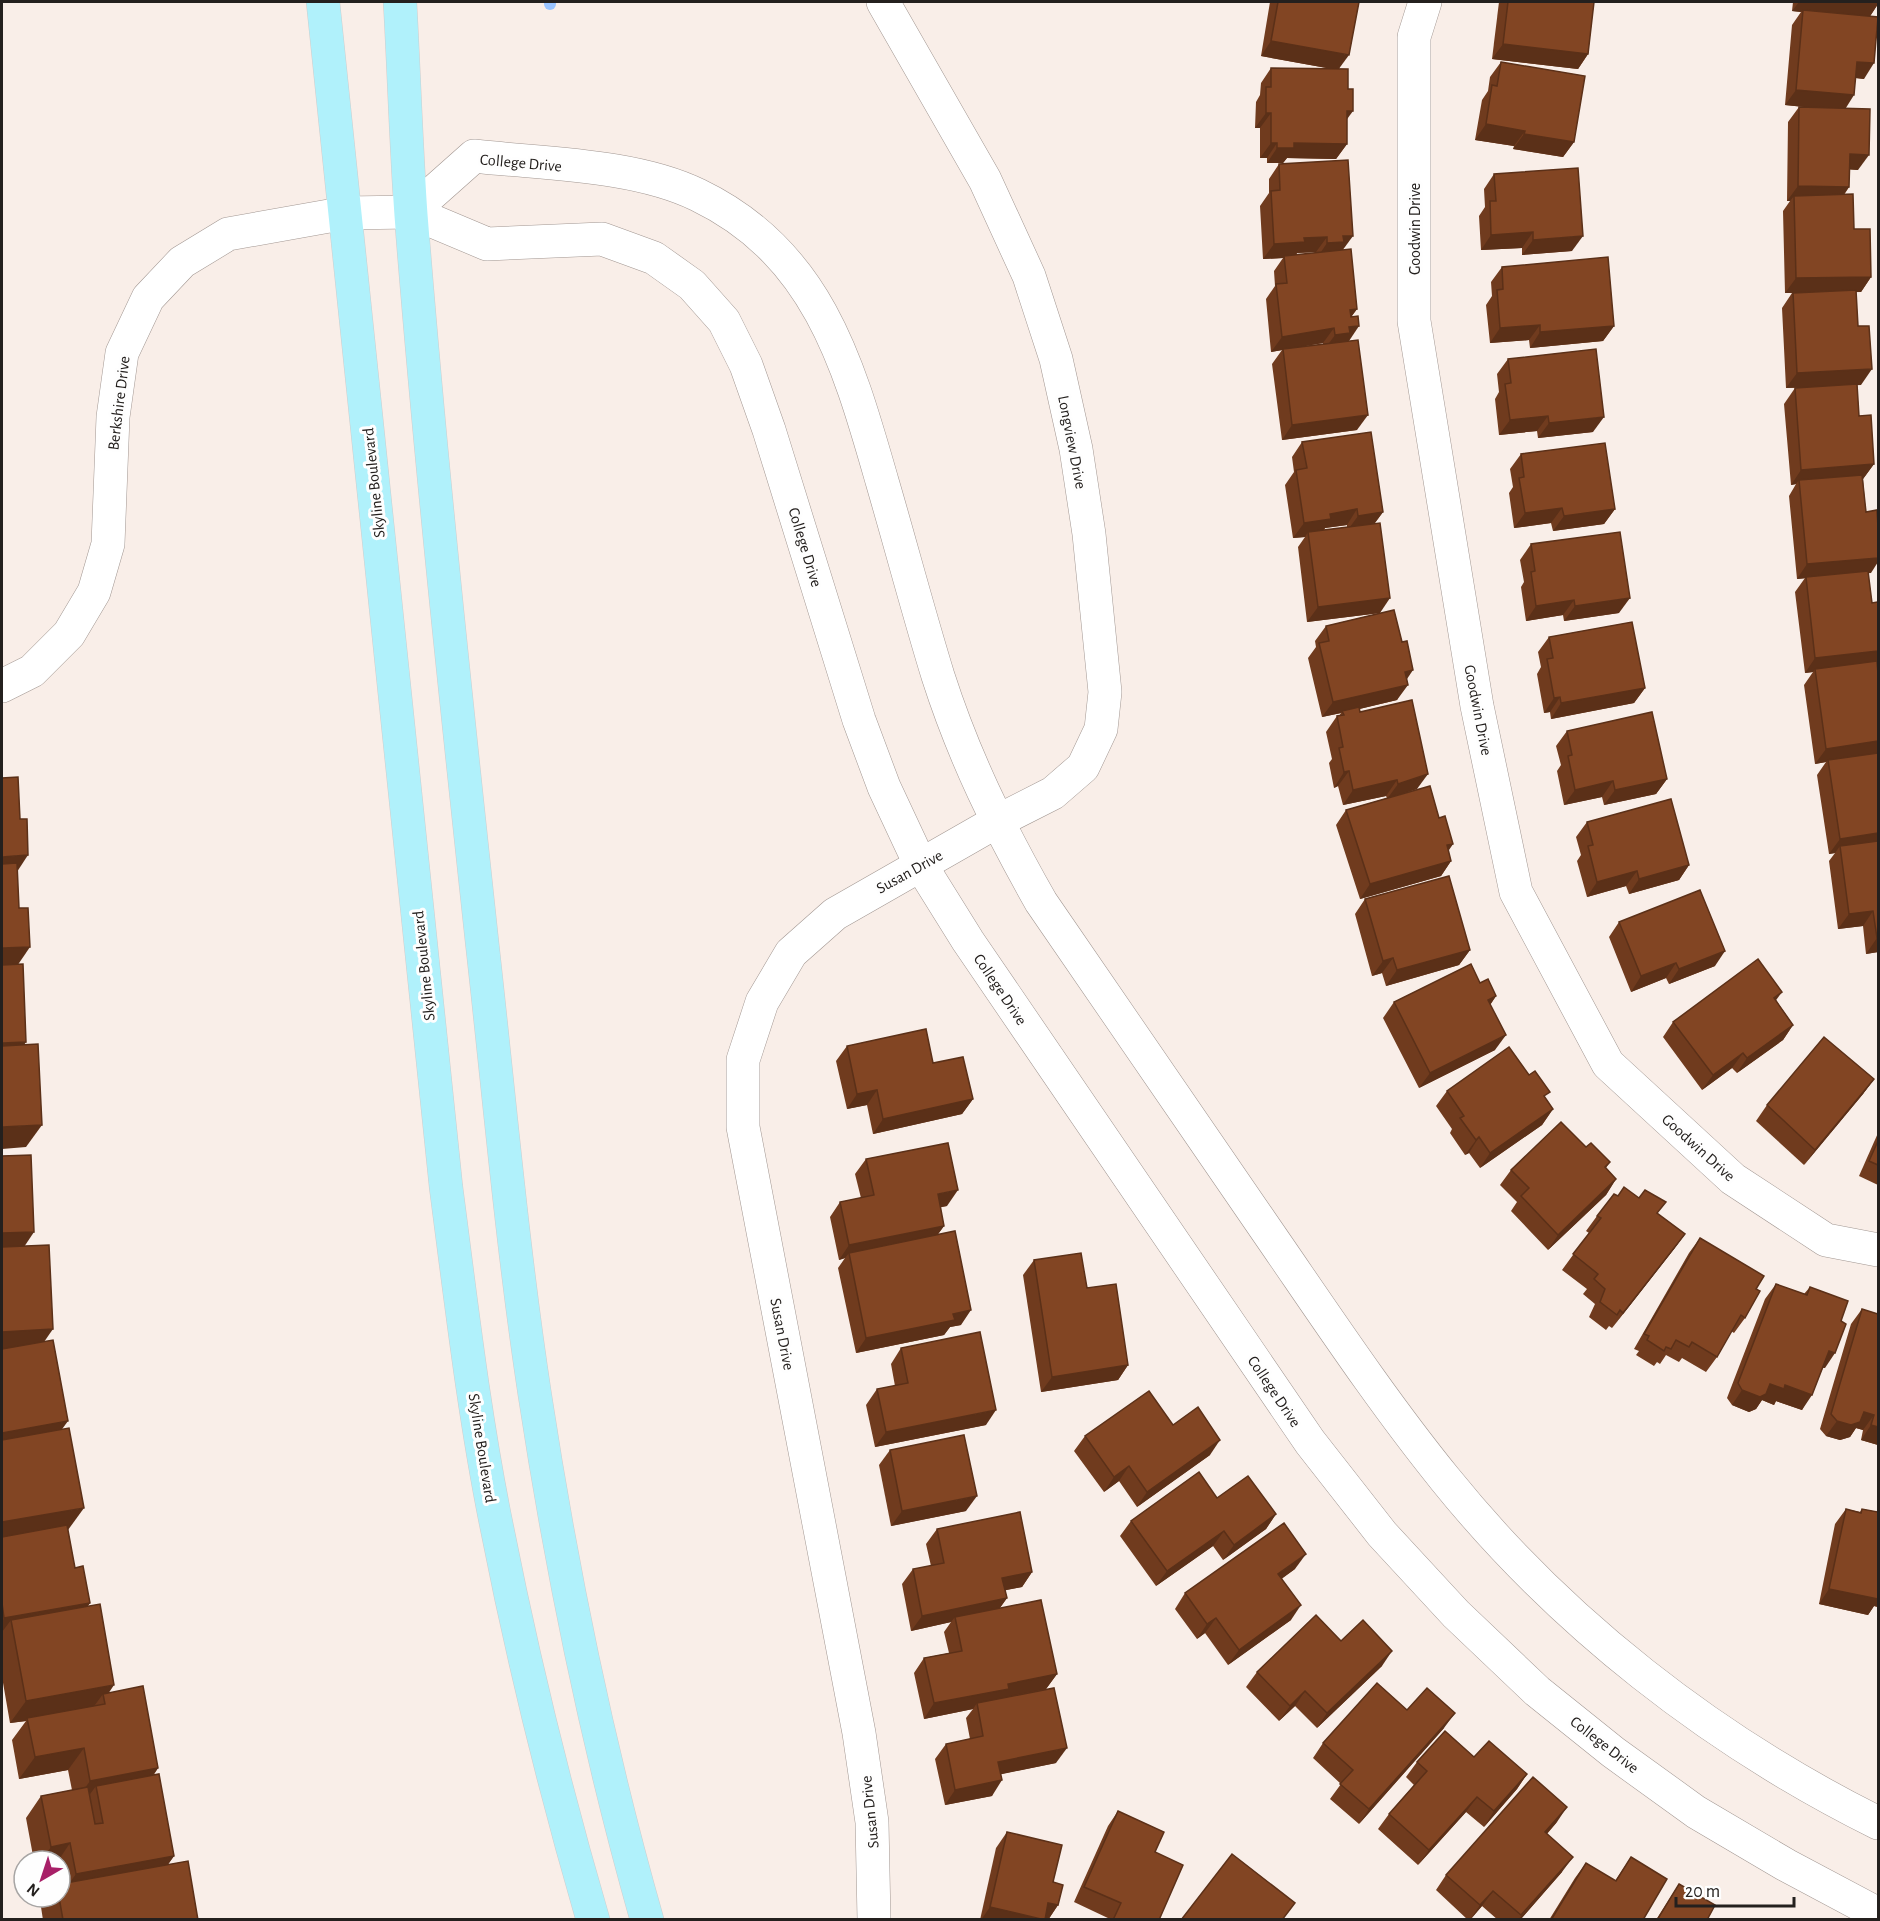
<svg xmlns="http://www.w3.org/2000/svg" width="1880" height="1921" viewBox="0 0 1880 1921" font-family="'Alegreya Sans',sans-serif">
  <rect width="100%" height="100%" fill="#f9eee8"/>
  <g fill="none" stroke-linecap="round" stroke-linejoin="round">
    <!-- stream -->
    <polyline stroke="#99c3ff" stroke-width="12" points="550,2 550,4"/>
    <!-- minor casing -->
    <g stroke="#a29792" stroke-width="34">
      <g id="minor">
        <polyline points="1425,2 1414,37 1414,321 1477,706 1516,892 1608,1064 1733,1179 1826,1240 1878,1250"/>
        <path d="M 411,212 L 474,156 C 544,164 635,164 698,195 C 818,253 848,363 882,481 C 901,546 918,611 938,676 C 964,757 999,828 1041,902 C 1116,1012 1191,1122 1267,1231 C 1325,1315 1381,1400 1445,1479 C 1561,1623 1713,1741 1878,1823"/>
        <polyline points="2,686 32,671 69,634 94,592 108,544 113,417 122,353 148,298 182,262 228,234 346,213 411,212 487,244 602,239 654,258 692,285 724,321 746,365 769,430 859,720 884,787 920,864 968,941 1310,1442 1382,1534 1456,1614 1537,1691 1613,1752 1696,1812 1786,1865 1878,1914"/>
        <polyline points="874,1920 872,1822 859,1733 743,1127 743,1060 762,1002 791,953 835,914 996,822 1053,793 1083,767 1101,729 1105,692 1089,534 1076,449 1056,359 1029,276 985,180 883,2"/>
      </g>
    </g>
    <!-- major casing -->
    <g stroke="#cfcece" stroke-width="34">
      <g id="major">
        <path d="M 323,2 L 446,1187 C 461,1301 474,1416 497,1528 C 523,1660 555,1790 593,1920"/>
        <path d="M 400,2 C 404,73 406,144 411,215 C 430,458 456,700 482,942 C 499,1093 512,1246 535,1396 C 562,1573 598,1748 647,1920"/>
      </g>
    </g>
    <!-- minor -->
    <use href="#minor" stroke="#fff" stroke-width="33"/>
    <!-- major -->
    <use href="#major" stroke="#b0f1fb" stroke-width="33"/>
  </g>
  <!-- wall -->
  <g fill="#703b1e" fill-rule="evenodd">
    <polygon points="1270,2 1359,2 1339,69 1347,119 1347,144 1336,159 1287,158 1283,163 1267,163 1267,158 1260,158 1260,128 1255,128 1256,102 1260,95 1261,83 1271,68 1332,69 1261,56"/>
    <polygon points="1499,2 1594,2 1588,54 1578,69 1492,59"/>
    <polygon points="1793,2 1878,2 1878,4 1870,16 1864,79 1856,78 1845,108 1858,170 1849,169 1849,187 1844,195 1854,229 1871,277 1861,292 1856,292 1861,385 1857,385 1859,416 1874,464 1863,479 1871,573 1868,573 1872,603 1878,602 1878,665 1877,665 1878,674 1878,952 1866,954 1863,926 1838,929 1829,861 1835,853 1829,854 1817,775 1826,762 1815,764 1804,685 1813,672 1805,673 1795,592 1805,578 1797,579 1789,496 1796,484 1791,485 1784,404 1795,388 1820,387 1786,388 1782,308 1792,293 1785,293 1783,211 1790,201 1787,201 1788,122 1799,107 1804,107 1785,105 1792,25 1801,12 1792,11"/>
    <polygon points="1501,62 1574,142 1563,157 1513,149 1514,146 1475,140 1482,100 1488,91 1490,77"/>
    <path d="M 1279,164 L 1343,250 L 1357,309 L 1351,317 L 1349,341 L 1357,430 L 1282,440 L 1272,364 L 1282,350 L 1271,352 L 1266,299 L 1275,286 L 1274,271 L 1283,258 L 1263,259 L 1260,206 L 1269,193 L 1269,179 ZM 1316,252 L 1317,253 L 1296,255 L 1297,253 ZM 1323,343 L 1323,344 L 1299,347 Z"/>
    <polygon points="1494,174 1572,251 1522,255 1522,248 1481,250 1479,216 1485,207 1484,189"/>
    <polygon points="1502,267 1614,326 1603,341 1530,348 1529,340 1490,343 1486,305 1492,296 1491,282"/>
    <polygon points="1508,359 1593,432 1538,438 1537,431 1499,435 1495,399 1499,392 1497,374"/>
    <path d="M 1302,442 L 1383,512 L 1374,524 L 1380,613 L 1407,679 L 1397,700 L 1359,709 L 1360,712 L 1417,789 L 1395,796 L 1439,818 L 1453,844 L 1448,850 L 1451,861 L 1441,876 L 1360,899 L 1336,825 L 1346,810 L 1387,798 L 1386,796 L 1343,805 L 1338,786 L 1334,788 L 1329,763 L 1332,759 L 1326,732 L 1337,716 L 1339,716 L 1341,713 L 1322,717 L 1308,658 L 1316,647 L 1315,641 L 1326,626 L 1380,613 L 1307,622 L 1298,547 L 1305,537 L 1293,538 L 1285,485 L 1294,472 L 1292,457 ZM 1347,525 L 1347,527 L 1324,530 L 1325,528 Z"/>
    <polygon points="1521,454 1615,509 1604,524 1553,531 1551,523 1514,528 1509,493 1513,487 1510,469"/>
    <polygon points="1531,544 1619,613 1564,621 1563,615 1526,621 1521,587 1524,582 1520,560"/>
    <polygon points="1549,637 1645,688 1634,703 1551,719 1550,712 1544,713 1537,674 1541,667 1538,652"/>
    <polygon points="1567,731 1667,779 1656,794 1604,805 1602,797 1564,805 1557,771 1561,765 1556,746"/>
    <polygon points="1587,822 1689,865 1679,880 1629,894 1626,886 1587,897 1577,861 1581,855 1576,837"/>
    <polygon points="1365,899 1470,950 1459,965 1386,986 1382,973 1372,976 1355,914"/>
    <polygon points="1619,922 1715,966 1669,984 1666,978 1631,992 1609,937"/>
    <polygon points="1480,983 1496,996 1490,1005 1495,1050 1419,1088 1383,1018 1394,1002"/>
    <polygon points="1776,1000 1793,1025 1783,1040 1737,1073 1732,1068 1702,1090 1663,1037 1673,1022"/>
    <polygon points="847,1046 933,1063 973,1099 962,1114 873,1134 867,1105 847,1109 836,1061"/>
    <polygon points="1874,1079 1863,1094 1804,1165 1756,1121 1767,1105"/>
    <polygon points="1447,1091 1546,1099 1553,1109 1542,1125 1480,1168 1469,1153 1465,1155 1450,1133 1452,1129 1436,1106"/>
    <polygon points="1878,1133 1878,1185 1859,1176"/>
    <polygon points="1586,1147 1610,1162 1606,1168 1616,1179 1606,1195 1548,1250 1511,1211 1517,1202 1500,1185 1511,1170"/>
    <polygon points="2,1156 24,1246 62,1430 68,1530 75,1568 90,1603 88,1606 109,1692 158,1768 153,1776 174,1856 168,1864 198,1920 43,1920 41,1907 48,1897 60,1897 60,1861 34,1861 26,1818 41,1796 72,1790 68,1770 19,1779 12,1740 26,1721 10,1723 2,1677"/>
    <polygon points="866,1159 947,1206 940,1207 944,1226 938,1234 961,1325 950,1327 944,1335 856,1353 838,1268 845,1258 839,1260 830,1217 840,1202 861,1198 855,1174"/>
    <polygon points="1618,1196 1658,1214 1685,1234 1674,1249 1612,1328 1609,1326 1606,1330 1589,1317 1595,1304 1583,1294 1587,1289 1562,1270 1589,1233 1586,1231 1597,1216"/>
    <polygon points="1700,1238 1756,1289 1745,1318 1734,1333 1731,1331 1717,1357 1706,1372 1682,1358 1679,1362 1666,1355 1660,1364 1657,1362 1654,1366 1636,1355 1639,1351 1634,1349 1689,1253"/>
    <polygon points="1034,1260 1087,1288 1128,1365 1118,1380 1041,1392 1023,1275"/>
    <polygon points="1776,1284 1804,1294 1810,1287 1825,1368 1823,1368 1802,1410 1776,1401 1774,1405 1762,1400 1756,1409 1749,1412 1732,1405 1727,1398 1765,1299"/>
    <polygon points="1862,1309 1878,1314 1878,1445 1861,1440 1863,1430 1856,1428 1850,1437 1840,1440 1826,1436 1820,1429 1851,1324"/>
    <polygon points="901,1348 986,1425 875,1447 866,1405 877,1389 895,1386 891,1364"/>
    <polygon points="1173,1425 1210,1455 1137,1507 1119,1481 1104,1492 1074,1451 1085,1436"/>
    <polygon points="890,1450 966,1511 891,1526 879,1465"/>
    <polygon points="1217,1498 1276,1514 1266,1529 1223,1560 1213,1546 1156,1586 1120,1536 1131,1521"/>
    <polygon points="1846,1509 1860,1512 1862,1509 1878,1512 1878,1607 1874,1606 1868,1615 1819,1604 1835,1524"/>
    <polygon points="937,1529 1032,1572 1022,1587 1005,1590 1007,1598 1000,1608 1057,1674 1046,1689 1056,1763 1001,1774 992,1796 945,1805 935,1759 946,1744 970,1739 966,1718 973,1709 924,1719 914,1673 924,1658 949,1653 944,1632 951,1622 911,1631 902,1584 913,1569 931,1566 926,1544"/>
    <polygon points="1295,1569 1282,1578 1291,1620 1228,1665 1205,1633 1197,1639 1175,1609 1185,1593"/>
    <polygon points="1341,1641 1382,1666 1317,1728 1295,1706 1279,1721 1246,1687 1257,1672"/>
    <polygon points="1407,1710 1444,1728 1359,1824 1330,1799 1341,1784 1313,1758 1323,1743"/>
    <polygon points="1474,1757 1527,1774 1517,1789 1484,1827 1466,1812 1418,1865 1378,1829 1389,1814 1414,1785 1406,1777 1417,1762"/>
    <polygon points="1118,1811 1159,1920 1110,1920 1110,1919 1074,1902 1108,1826"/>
    <polygon points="1557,1822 1547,1834 1562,1872 1520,1920 1498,1920 1482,1906 1470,1920 1468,1920 1436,1890 1446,1875"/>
    <polygon points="1007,1832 1053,1882 1058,1905 1048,1920 980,1920 996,1848"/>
    <polygon points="1631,1857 1643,1920 1549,1920 1575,1878 1586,1863 1615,1881"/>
    <polygon points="1679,1884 1707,1920 1656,1920"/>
  </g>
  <!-- shaded-wall -->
  <g fill="#5b3018">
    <polygon points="1799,2 1864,2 1878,3 1878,4 1869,18 1803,10 1801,12 1792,11"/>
    <polygon points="1271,41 1349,55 1338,70 1261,56"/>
    <polygon points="1503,44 1588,54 1578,69 1492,59"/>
    <polygon points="1857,62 1874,63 1864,79 1847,77"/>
    <polygon points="1796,90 1854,95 1844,111 1785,105"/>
    <polygon points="1347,111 1353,111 1342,126"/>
    <polygon points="1266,113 1271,113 1260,128 1255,128"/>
    <polygon points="1486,124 1525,131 1514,146 1475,140"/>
    <polygon points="1524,134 1574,142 1563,157 1513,149"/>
    <polygon points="1271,143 1277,143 1267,158 1260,158"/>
    <polygon points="1294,143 1347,144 1336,159 1287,158 1283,163 1267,163 1277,148"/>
    <polygon points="1850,154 1869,155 1858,170 1839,169"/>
    <polygon points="1798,186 1849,187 1838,202 1794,196 1790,201 1787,201"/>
    <polygon points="1533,232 1522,248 1481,250 1491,235"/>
    <polygon points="1343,236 1353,236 1342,251 1317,258 1327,243"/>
    <polygon points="1583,236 1572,251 1522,255 1533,240"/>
    <polygon points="1327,237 1316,252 1297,253 1294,257 1284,256 1283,258 1263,259 1274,244 1304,238"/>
    <polygon points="1871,277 1861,292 1785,293 1796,278"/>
    <polygon points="1357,309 1346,324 1350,310"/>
    <polygon points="1540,325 1529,340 1490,343 1500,328"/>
    <polygon points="1359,326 1349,341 1324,350 1335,335 1349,327"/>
    <polygon points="1614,326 1603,341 1530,348 1540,332"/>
    <polygon points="1334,328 1323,343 1271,352 1282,337"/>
    <polygon points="1872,369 1861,385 1786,388 1797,373"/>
    <polygon points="1368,415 1357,430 1282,440 1292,425"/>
    <polygon points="1548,416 1537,431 1499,435 1510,420"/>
    <polygon points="1604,417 1593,432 1538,438 1549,423"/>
    <polygon points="1874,464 1863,479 1799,484 1799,480 1796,484 1791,485 1801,470"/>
    <polygon points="1562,508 1551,523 1514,528 1525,513"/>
    <polygon points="1357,509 1347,525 1325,528 1320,534 1308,532 1305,537 1293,538 1304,523 1330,514"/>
    <polygon points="1615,509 1604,524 1553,531 1564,516"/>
    <polygon points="1383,512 1372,527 1347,531 1358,516"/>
    <polygon points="1878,558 1878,562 1871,573 1797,579 1807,564"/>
    <polygon points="1390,598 1380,613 1307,622 1318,607"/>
    <polygon points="1630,598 1619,613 1564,621 1575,606"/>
    <polygon points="1574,600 1563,615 1526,621 1536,606"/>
    <polygon points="1878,651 1878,665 1815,672 1815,669 1813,672 1805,673 1815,658"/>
    <polygon points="1413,670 1403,685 1405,672"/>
    <polygon points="1408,685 1397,700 1343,713 1342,711 1341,713 1322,717 1333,702"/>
    <polygon points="1645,688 1634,703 1551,719 1561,703"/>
    <polygon points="1560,697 1550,712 1544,713 1554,698"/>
    <polygon points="1878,741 1878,755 1828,760 1826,762 1815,764 1826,749"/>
    <polygon points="1349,771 1338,786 1334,788 1344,772"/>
    <polygon points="1428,774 1417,789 1387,799 1398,784"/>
    <polygon points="1667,779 1656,794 1604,805 1615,790"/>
    <polygon points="1397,780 1386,796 1343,805 1353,790"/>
    <polygon points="1613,781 1602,797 1564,805 1575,790"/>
    <polygon points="1878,833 1878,847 1840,846 1835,853 1829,854 1840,839"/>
    <polygon points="1453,844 1443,859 1447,845"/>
    <polygon points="28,855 13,878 2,878 2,857"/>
    <polygon points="1451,861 1441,876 1360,899 1370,884"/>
    <polygon points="1689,865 1679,880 1629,894 1639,879"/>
    <polygon points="1637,871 1626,886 1587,897 1597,882"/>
    <polygon points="1873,911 1863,926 1838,929 1849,914"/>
    <polygon points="1877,938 1878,938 1878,952 1866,954"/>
    <polygon points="30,947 15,969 2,969 2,948"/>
    <polygon points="1470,950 1459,965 1386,986 1397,970"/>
    <polygon points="1725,951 1715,966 1669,984 1679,969"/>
    <polygon points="1393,958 1382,973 1372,976 1383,961"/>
    <polygon points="1676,963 1666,978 1631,992 1641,976"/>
    <polygon points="1782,992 1771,1007 1774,998"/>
    <polygon points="1496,996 1486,1011 1488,1000"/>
    <polygon points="1793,1025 1783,1040 1737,1073 1747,1058"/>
    <polygon points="1506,1035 1495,1050 1419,1088 1430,1073"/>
    <polygon points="26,1042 16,1057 2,1058 2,1043"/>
    <polygon points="1743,1053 1732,1068 1702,1090 1713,1075"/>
    <polygon points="1874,1079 1863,1094 1804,1165 1815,1150"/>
    <polygon points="877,1090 867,1105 847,1109 857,1094"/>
    <polygon points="973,1099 962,1114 873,1134 883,1119"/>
    <polygon points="1553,1109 1542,1125 1480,1168 1490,1153"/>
    <polygon points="42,1125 26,1147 2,1149 2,1127"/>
    <polygon points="1479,1137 1469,1153 1465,1155 1476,1140"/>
    <polygon points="1616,1179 1606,1195 1548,1250 1558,1235"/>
    <polygon points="958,1190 947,1206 927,1210 938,1194"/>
    <polygon points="944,1226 933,1241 849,1253 845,1258 839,1260 849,1245"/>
    <polygon points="34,1232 24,1247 2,1248 2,1233"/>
    <polygon points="1685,1234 1674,1249 1612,1328 1623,1313"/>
    <polygon points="971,1310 961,1325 950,1327 944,1335 856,1353 866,1338 953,1314"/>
    <polygon points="53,1329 37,1352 2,1353 2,1332"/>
    <polygon points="1829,1351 1835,1353 1825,1368 1819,1366"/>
    <polygon points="1128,1365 1118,1380 1041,1392 1052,1377"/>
    <polygon points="1770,1384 1785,1385 1812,1395 1802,1410 1776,1401 1774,1405 1762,1400 1756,1409 1749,1412 1732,1405 1742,1390"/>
    <polygon points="996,1410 986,1425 875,1447 886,1432"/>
    <polygon points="1864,1412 1874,1415 1863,1430 1856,1428 1850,1437 1840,1440 1826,1436 1837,1421"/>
    <polygon points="68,1421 52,1443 2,1452 2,1433"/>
    <polygon points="1871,1425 1878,1427 1878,1445 1861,1440"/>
    <polygon points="1220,1440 1210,1455 1137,1507 1147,1492"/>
    <polygon points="1129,1466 1119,1481 1104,1492 1114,1477"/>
    <polygon points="977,1496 966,1511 891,1526 902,1511"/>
    <polygon points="84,1508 68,1530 2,1542 2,1522"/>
    <polygon points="1276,1514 1266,1529 1223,1560 1234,1545"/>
    <polygon points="1224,1531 1213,1546 1156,1586 1167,1571"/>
    <polygon points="1306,1554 1295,1569 1268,1589 1278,1574"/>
    <polygon points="1032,1572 1022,1587 992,1593 1002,1578"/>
    <polygon points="1829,1589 1878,1593 1878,1607 1874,1606 1868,1615 1819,1604"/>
    <polygon points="1007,1598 996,1613 955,1617 951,1622 911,1631 922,1616"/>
    <polygon points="90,1603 79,1618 11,1620 2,1632 2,1622 4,1618"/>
    <polygon points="1301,1605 1291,1620 1228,1665 1239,1650"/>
    <polygon points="1216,1618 1205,1633 1197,1639 1207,1624"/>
    <polygon points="1392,1651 1382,1666 1317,1728 1327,1713"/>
    <polygon points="1057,1674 1046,1689 977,1703 973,1709 924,1719 934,1703 1008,1684"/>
    <polygon points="114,1685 104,1700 103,1694 92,1709 27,1718 26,1721 10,1723 26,1701"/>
    <polygon points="1305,1691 1295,1706 1279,1721 1290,1706"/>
    <polygon points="1455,1713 1444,1728 1359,1824 1369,1809"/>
    <polygon points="84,1748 68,1770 19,1779 35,1757"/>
    <polygon points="1067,1748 1056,1763 988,1777 998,1762"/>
    <polygon points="158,1768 142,1791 96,1786 85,1801 74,1803 90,1781"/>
    <polygon points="1527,1774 1517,1789 1484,1827 1494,1811"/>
    <polygon points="1002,1780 992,1796 945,1805 955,1790"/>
    <polygon points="1477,1797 1466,1812 1418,1865 1429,1850"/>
    <polygon points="1567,1807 1557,1822 1534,1848 1545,1832"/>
    <polygon points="70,1843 58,1861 41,1861 51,1847"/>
    <polygon points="174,1856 158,1879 60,1896 76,1874"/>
    <polygon points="1573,1857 1562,1872 1520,1920 1518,1920"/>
    <polygon points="1493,1891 1482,1906 1470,1920 1480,1905"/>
    <polygon points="1048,1903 1058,1905 1048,1920 981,1920 990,1907"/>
  </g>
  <!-- building -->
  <g fill="#824523" stroke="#5b3018" stroke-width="1.5">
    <polygon points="1278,2 1359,2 1349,55 1271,41"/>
    <polygon points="1508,2 1594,2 1588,54 1503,44"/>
    <polygon points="1803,10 1878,17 1874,63 1857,62 1854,95 1796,90"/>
    <polygon points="1501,62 1585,76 1574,142 1524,134 1525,131 1486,124 1492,85 1497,86"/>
    <polygon points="1271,68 1348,69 1348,89 1353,89 1353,111 1347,111 1347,144 1294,143 1294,148 1277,148 1277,143 1271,143 1271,113 1266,113 1266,87 1271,87"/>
    <polygon points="1799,107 1870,109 1869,155 1850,154 1849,187 1798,186"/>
    <polygon points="1348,160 1353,236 1343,236 1344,242 1327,243 1327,237 1304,238 1305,242 1274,244 1271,191 1280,190 1279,164"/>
    <polygon points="1578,168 1583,236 1533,240 1533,232 1491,235 1490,201 1496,201 1494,174"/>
    <polygon points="1853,194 1854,229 1870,229 1871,277 1796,278 1794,196"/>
    <polygon points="1351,249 1357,309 1350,310 1351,317 1358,316 1359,326 1349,327 1350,333 1335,335 1334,328 1282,337 1276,284 1287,283 1284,256"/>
    <polygon points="1608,257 1614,326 1540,332 1540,325 1500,328 1497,290 1503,289 1502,267"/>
    <polygon points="1856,290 1858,326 1869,326 1872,369 1797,373 1793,293"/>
    <polygon points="1358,340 1368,415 1292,425 1283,349"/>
    <polygon points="1596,349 1604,417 1549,423 1548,416 1510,420 1505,384 1511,383 1508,359"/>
    <polygon points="1857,384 1859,416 1871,415 1874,464 1801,470 1795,388"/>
    <polygon points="1371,432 1383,512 1358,516 1357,509 1330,514 1331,519 1304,523 1296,470 1307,468 1302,442"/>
    <polygon points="1605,443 1615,509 1564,516 1562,508 1525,513 1519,478 1524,477 1521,454"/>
    <polygon points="1862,475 1866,512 1877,510 1878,527 1878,558 1807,564 1799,480"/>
    <polygon points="1380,523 1390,598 1318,607 1308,532"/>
    <polygon points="1620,532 1630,598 1575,606 1574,600 1536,606 1531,572 1535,571 1531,544"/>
    <polygon points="1868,571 1872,603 1878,602 1878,651 1815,658 1806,577"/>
    <polygon points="1394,610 1402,642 1407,641 1413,670 1405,672 1408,685 1333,702 1319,643 1329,641 1326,626"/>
    <polygon points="1632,622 1645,688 1561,703 1560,697 1554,698 1547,659 1553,658 1549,637"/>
    <polygon points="1877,661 1878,674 1878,741 1826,749 1815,669"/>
    <polygon points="1412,700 1428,774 1398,784 1397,780 1353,790 1349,771 1344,772 1339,748 1343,747 1337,716 1344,715 1342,711 1359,707 1360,712"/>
    <polygon points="1652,712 1667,779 1615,790 1613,781 1575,790 1568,756 1572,755 1567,731"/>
    <polygon points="1878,753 1878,833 1840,839 1828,760"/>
    <polygon points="18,777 20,819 27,819 28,855 2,857 2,778"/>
    <polygon points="1430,786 1439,818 1445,816 1453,844 1447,845 1451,861 1370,884 1346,810"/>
    <polygon points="1671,799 1689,865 1639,879 1637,871 1597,882 1588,846 1593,845 1587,822"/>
    <polygon points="1878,841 1878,938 1877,938 1873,911 1849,914 1840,846"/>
    <polygon points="17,863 19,908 28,908 30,947 2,948 2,864"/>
    <polygon points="1449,876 1470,950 1397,970 1393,958 1383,961 1365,899"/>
    <polygon points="1700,890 1725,951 1679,969 1676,963 1641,976 1619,922"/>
    <polygon points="1758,959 1782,992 1774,998 1793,1025 1747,1058 1743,1053 1713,1075 1673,1022"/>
    <polygon points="23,964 26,1042 2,1043 2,965"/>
    <polygon points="1471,964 1480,983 1488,979 1496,996 1488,1000 1506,1035 1430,1073 1394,1002"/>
    <polygon points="926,1029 933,1063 963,1057 973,1099 883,1119 877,1090 857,1094 847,1046"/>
    <polygon points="1824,1037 1874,1079 1815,1150 1767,1105"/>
    <polygon points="38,1044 42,1125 2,1127 2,1046"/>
    <polygon points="1509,1047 1529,1075 1535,1071 1550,1092 1544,1096 1553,1109 1490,1153 1479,1137 1476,1140 1460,1118 1464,1116 1447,1091"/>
    <polygon points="1561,1122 1586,1147 1591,1143 1610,1162 1605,1167 1616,1179 1558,1235 1521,1196 1529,1188 1511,1170"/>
    <polygon points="1878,1141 1878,1165 1869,1161"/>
    <polygon points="948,1143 958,1190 938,1194 944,1226 849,1245 840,1202 874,1195 866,1159"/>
    <polygon points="31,1155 34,1232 2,1233 2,1156"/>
    <polygon points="1624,1187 1639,1198 1645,1190 1666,1202 1657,1213 1685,1234 1623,1313 1620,1310 1617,1315 1600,1302 1605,1289 1594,1279 1598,1274 1573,1254 1601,1218 1597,1216 1614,1194 1618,1196"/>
    <polygon points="955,1231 971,1310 953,1314 955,1320 866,1338 849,1253"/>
    <polygon points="1700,1238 1764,1276 1756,1289 1760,1291 1745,1318 1741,1315 1717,1357 1692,1342 1689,1347 1676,1340 1671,1349 1666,1347 1664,1351 1647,1340 1649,1336 1644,1334"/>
    <polygon points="49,1245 53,1329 2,1332 2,1247"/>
    <polygon points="1081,1253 1087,1288 1116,1284 1128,1365 1052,1377 1034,1260"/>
    <polygon points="1776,1284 1807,1295 1810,1287 1848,1301 1841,1321 1846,1324 1835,1353 1829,1351 1812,1395 1785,1385 1784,1389 1770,1384 1766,1394 1760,1397 1742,1390 1738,1383"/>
    <polygon points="1862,1309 1878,1314 1878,1427 1871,1425 1874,1415 1864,1412 1860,1422 1851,1425 1837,1421 1831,1414"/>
    <polygon points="980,1332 996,1410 886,1432 877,1389 908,1383 901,1348"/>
    <polygon points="53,1340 68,1421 2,1433 2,1349"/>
    <polygon points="1149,1391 1173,1425 1198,1407 1220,1440 1147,1492 1129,1466 1114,1477 1085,1436"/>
    <polygon points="69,1428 84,1508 2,1522 2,1440"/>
    <polygon points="964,1435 977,1496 902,1511 890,1450"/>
    <polygon points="1199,1472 1217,1498 1248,1476 1276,1514 1234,1545 1224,1531 1167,1571 1131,1521"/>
    <polygon points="1846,1509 1861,1513 1862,1509 1878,1512 1878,1599 1829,1589"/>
    <polygon points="1020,1512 1032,1572 1002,1578 1007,1598 922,1616 913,1569 944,1563 937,1529"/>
    <polygon points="1284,1523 1306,1554 1278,1574 1301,1605 1239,1650 1216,1618 1207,1624 1185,1593"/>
    <polygon points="67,1525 75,1568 83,1566 90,1603 4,1618 2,1603 2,1537"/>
    <polygon points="1041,1600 1057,1674 1008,1684 1009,1689 934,1703 924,1658 962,1651 955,1617"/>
    <polygon points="100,1604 114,1685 26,1701 11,1620"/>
    <polygon points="1316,1615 1341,1641 1363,1620 1392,1651 1327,1713 1305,1691 1290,1706 1257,1672"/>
    <polygon points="1377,1683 1407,1710 1427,1688 1455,1713 1369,1809 1340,1784 1353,1770 1323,1743"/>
    <polygon points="143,1686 158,1768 90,1781 84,1748 35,1757 27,1718 105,1704 103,1694"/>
    <polygon points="1054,1688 1067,1748 998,1762 1002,1780 955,1790 946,1744 983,1736 977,1703"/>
    <polygon points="1445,1731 1474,1757 1489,1741 1527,1774 1494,1811 1477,1797 1429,1850 1389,1814 1427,1771 1417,1762"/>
    <polygon points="159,1774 174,1856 76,1874 70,1843 51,1847 41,1796 88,1787 95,1824 103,1823 96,1786"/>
    <polygon points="1533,1777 1567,1807 1545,1832 1573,1857 1521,1915 1493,1891 1480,1905 1446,1875"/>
    <polygon points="1118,1811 1164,1832 1155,1852 1183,1865 1159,1920 1113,1920 1121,1903 1084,1887"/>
    <polygon points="1007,1832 1062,1845 1053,1882 1063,1885 1058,1905 1048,1903 1045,1920 990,1907"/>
    <polygon points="1232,1854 1295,1903 1282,1920 1181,1920"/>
    <polygon points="1631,1857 1667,1879 1643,1920 1551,1920 1586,1863 1616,1881"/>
    <polygon points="188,1861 198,1920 63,1920 59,1897 60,1897 60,1884"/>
    <polygon points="1679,1884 1715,1905 1707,1920 1657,1920"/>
  </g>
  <g text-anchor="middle" stroke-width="6" stroke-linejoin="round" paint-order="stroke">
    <!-- street labels -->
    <g font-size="16" fill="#24201e" stroke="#fefefe">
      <text transform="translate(521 162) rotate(5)" y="6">College Drive</text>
      <text transform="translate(1414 229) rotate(-90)" y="6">Goodwin Drive</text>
      <text transform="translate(118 403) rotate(-83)" y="6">Berkshire Drive</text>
      <text transform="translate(1073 442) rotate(79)" y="6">Longview Drive</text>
      <text transform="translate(373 483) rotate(-96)" y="6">Skyline Boulevard</text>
      <text transform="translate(806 547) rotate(73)" y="6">College Drive</text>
      <text transform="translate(1479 710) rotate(79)" y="6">Goodwin Drive</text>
      <text transform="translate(909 871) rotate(-29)" y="6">Susan Drive</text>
      <text transform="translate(423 966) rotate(-96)" y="6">Skyline Boulevard</text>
      <text transform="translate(1001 989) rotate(56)" y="6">College Drive</text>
      <text transform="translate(1699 1147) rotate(42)" y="6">Goodwin Drive</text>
      <text transform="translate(783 1334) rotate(79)" y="6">Susan Drive</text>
      <text transform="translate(1275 1391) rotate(56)" y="6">College Drive</text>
      <text transform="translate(483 1448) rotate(81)" y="6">Skyline Boulevard</text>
      <text transform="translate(1605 1744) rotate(38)" y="6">College Drive</text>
      <text transform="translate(869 1812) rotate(-96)" y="6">Susan Drive</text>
    </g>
  </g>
  <!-- border -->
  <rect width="1880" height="1921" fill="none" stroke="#24201e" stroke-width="6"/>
  <!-- north arrow -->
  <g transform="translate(42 1879) rotate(219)"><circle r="28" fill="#fefefe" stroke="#a7a5a4" stroke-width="1.5"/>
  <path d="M0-4.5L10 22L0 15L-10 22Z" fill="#a82068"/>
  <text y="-9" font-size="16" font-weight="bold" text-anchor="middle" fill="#24201e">N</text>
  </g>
  <!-- scale -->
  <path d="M1676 1897v9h118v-9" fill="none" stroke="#24201e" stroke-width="3"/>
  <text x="1685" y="1897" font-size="18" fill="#24201e" stroke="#fefefe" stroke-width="4.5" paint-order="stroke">20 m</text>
</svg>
